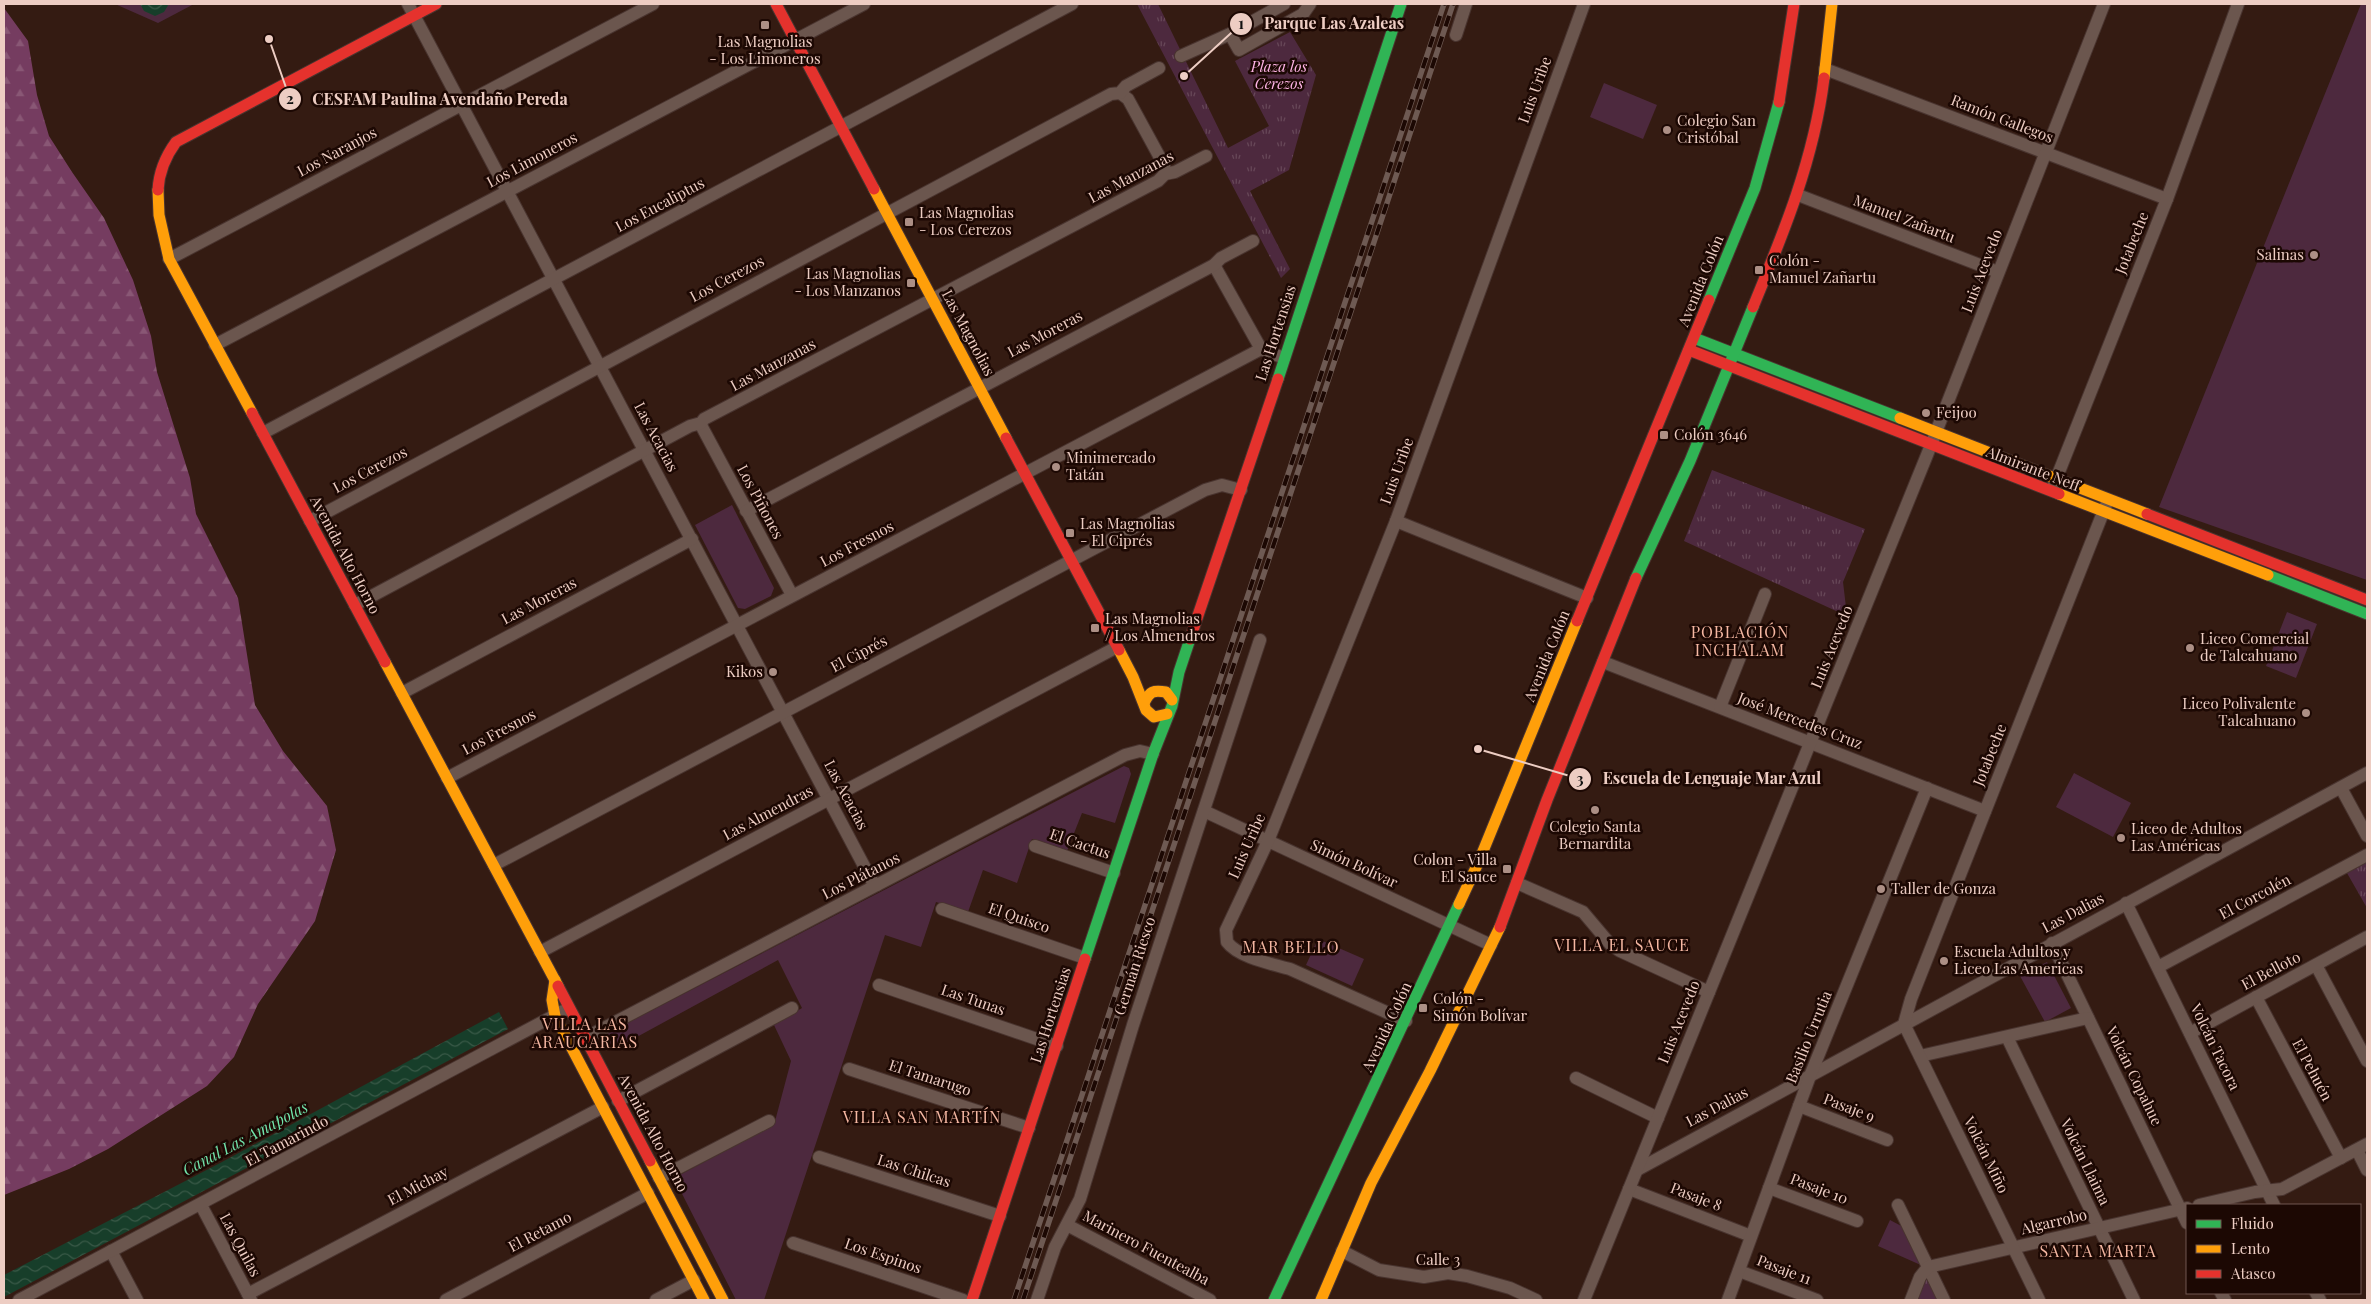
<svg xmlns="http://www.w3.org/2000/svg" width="2371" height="1304" viewBox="0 0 2371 1304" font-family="'Playfair Display',serif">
  <defs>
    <pattern id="forest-firs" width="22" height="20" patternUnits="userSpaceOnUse" patternTransform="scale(1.25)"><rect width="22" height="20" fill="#753c60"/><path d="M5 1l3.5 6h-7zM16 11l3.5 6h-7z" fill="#895775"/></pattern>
    <pattern id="park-tufts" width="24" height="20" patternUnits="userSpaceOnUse" patternTransform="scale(1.25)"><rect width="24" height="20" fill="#4d293e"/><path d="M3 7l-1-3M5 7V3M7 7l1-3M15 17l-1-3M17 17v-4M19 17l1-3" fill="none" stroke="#674758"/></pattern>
    <pattern id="water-waves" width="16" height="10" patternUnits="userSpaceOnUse" patternTransform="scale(1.25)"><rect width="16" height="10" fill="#173e2a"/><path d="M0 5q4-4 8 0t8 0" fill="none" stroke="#395947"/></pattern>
  </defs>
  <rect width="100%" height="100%" fill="#341b12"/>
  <!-- grass -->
  <g fill="#4d293e">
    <polygon points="115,4 194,4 158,23"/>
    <polygon points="2361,4 2367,4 2367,580 2159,507"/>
    <polygon points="1604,83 1657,105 1643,139 1590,117"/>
    <polygon points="732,505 774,588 771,596 745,609 738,608 695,525"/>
    <polygon points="2287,612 2317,624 2296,678 2266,666"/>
    <polygon points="1124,766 1129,768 1131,774 1115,823 1082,813 1067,851 1032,839 1017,883 983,870 968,912 936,902 921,947 885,935 764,1300 736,1300 674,1178 774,1125 791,1061 774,1025 802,1008 778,960 613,1050 606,1034"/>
    <polygon points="2074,773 2131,803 2113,837 2056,807"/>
    <polygon points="1318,939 1364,959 1352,986 1306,965"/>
    <polygon points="2047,962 2071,1008 2045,1022 2020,976"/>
    <polygon points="1890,1220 1907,1229 1923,1266 1878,1246"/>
  </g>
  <!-- forest -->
  <polygon fill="url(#forest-firs)" points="4,8 28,41 37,95 49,136 72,172 104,218 133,280 151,336 157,372 190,478 196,514 238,598 255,705 283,751 327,806 336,850 315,921 258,1004 234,1057 207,1086 108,1149 69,1169 4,1195"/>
  <!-- park -->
  <g fill="url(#park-tufts)">
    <polygon points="1137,4 1158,4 1228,148 1269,126 1235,61 1290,32 1316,75 1289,170 1250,191 1290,269 1281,278"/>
    <polygon points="1712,470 1865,529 1843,582 1847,616 1684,541"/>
    <polygon points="2367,861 2367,908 2347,873"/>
    <polygon points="1925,1273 1939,1300 1915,1300"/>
  </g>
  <!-- water -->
  <g fill="url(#water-waves)">
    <polygon points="140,4 169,4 164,12 155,16 144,11"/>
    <polygon points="499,1012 508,1029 4,1297 4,1275 222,1162"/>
  </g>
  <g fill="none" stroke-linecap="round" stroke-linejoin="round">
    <!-- street casing -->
    <g stroke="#49342f" stroke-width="14">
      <g id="street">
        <polyline points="408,4 872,881 877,885"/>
        <polyline points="1230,34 1239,50 1303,14 1310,4"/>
        <polyline points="1456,35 1466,4"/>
        <polyline points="1181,56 1230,34 1284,4"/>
        <polyline points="1825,69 2167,199"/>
        <polyline points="1120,93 1128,99 1164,165 1165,174"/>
        <polyline points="1798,195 1998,272"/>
        <polyline points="169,259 653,4"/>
        <polyline points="1214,265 1261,349"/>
        <polyline points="215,345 864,4"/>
        <polyline points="701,423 702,427 792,595"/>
        <polyline points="263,433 1072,4"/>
        <polyline points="2053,487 2167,199 2238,4"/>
        <polyline points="746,511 1214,265 1221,258 1253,241"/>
        <polyline points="310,521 1111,94 1120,93 1126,86 1159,68"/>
        <polyline points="1396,521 1587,598"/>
        <polyline points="355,605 690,426 701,423 704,419 1158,181 1165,174 1175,172 1206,156"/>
        <polyline points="1603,662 1985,811"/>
        <polyline points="402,693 692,539"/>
        <polyline points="1720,707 1765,594"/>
        <polyline points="447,778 1261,349 1284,358"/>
        <polyline points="2341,788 2367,836"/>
        <polyline points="1204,811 1491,945"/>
        <polyline points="1035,846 1114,873"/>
        <polyline points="494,865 1205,490 1222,485 1241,490"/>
        <polyline points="1517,883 1583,912 1610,944 1620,951 1709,992"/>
        <polyline points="2126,903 2274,1205"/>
        <polyline points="942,909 1085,958"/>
        <polyline points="2052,943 2187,1223"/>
        <polyline points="540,952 1117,647"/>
        <polyline points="2316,965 2367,1061"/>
        <polyline points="2158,967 2367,855"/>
        <polyline points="879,985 1057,1046"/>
        <polyline points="2256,997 2341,1158"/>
        <path d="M 1406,1021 L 1290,969 C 1273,964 1239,958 1227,942 L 1226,930 L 1268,841 L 1396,521 L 1584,4"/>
        <polyline points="2190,1033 2367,937"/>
        <polyline points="2007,1037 2134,1300"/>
        <polyline points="585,1038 1125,755 1140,751 1153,754"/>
        <polyline points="1920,1056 2088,1018"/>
        <polyline points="849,1069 1029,1128"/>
        <polyline points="1576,1078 1658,1118"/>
        <polyline points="618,1101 792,1008"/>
        <polyline points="1799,1106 1887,1140"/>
        <polyline points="2357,1150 2367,1170"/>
        <polyline points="819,1157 1000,1216"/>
        <polyline points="1637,1170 2367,773"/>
        <polyline points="659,1178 769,1121"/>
        <polyline points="1769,1188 1857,1221"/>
        <polyline points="1629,1189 1751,1236"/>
        <polyline points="201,1205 251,1300"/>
        <polyline points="1898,1205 1944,1300"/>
        <polyline points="2199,1205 2255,1192 2282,1189 2367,1144"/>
        <polyline points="1067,1225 1210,1300"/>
        <polyline points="793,1243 963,1300"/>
        <polyline points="111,1251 137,1300"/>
        <polyline points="1342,1251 1379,1270 1424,1277 1448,1273 1467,1276 1510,1288 1536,1300"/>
        <polyline points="1739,1271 1817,1300"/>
        <polyline points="2221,1293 2225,1300"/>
        <polyline points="2316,1293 2320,1300"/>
        <polyline points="248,1294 603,1107"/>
        <polyline points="19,1300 563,1011"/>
        <polyline points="446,1300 648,1193"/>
        <polyline points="656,1300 694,1280"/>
        <polyline points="1037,1300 1055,1247 1080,1199 1133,1025 1260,640"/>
        <polyline points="1584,1300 1927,455 2104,4"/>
        <polyline points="1728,1300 1810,1076 1927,788"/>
        <polyline points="1911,1300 1920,1277 1928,1267 2187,1208"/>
        <polyline points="2039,1300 1904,1024 1911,999 2106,505"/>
      </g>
    </g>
    <!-- fast casing -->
    <g stroke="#49342f" stroke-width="13">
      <g id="fast">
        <polyline points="1709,300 1755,188 1779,102"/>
        <polyline points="1694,338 1900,418"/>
        <polyline points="1278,379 1401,4"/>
        <polyline points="2268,575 2367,614"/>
        <polyline points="1636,578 1690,461 1753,307"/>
        <polyline points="1085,959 1153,754 1172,706 1179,672 1190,639"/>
        <polyline points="1274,1300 1459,904"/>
      </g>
    </g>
    <!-- slow casing -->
    <g stroke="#49342f" stroke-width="13">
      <g id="slow">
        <polyline points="1824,78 1832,4"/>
        <polyline points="874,189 1006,438"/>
        <polyline points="158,190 159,215 169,259 252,413"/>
        <polyline points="1900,418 2147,514"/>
        <polyline points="2059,494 2268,575"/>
        <polyline points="1119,650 1133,677 1146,710 1154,717 1167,714"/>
        <polyline points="385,662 558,986"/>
        <path d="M 1144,703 C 1150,691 1153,690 1166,692 L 1172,700"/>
        <polyline points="1459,904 1479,861 1577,621"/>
        <polyline points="555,980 552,1000 555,1016 704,1300"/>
        <polyline points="650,1161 723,1300"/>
        <polyline points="1321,1300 1371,1183 1430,1071 1500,927"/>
      </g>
    </g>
    <!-- jam casing -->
    <g stroke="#49342f" stroke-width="13">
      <g id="jam">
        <polyline points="776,4 874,189"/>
        <polyline points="1779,102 1794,4"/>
        <path d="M 158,190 C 159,171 165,157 176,142 L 436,4"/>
        <path d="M 1753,307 C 1784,232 1814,159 1824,78"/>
        <polyline points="1689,350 2059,494"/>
        <polyline points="252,413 385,662"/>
        <polyline points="1006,438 1119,650"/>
        <polyline points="2147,514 2367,600"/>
        <polyline points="1577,621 1709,300"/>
        <polyline points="1190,639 1278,379"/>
        <polyline points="1500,927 1547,800 1636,578"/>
        <polyline points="558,986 650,1161"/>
        <polyline points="972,1300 1085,959"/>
      </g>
    </g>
    <!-- street -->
    <use href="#street" stroke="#6b564e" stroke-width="12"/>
    <!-- fast -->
    <use href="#fast" stroke="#30b455" stroke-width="11"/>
    <!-- slow -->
    <use href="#slow" stroke="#ff9f0a" stroke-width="11"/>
    <!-- jam -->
    <use href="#jam" stroke="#e5322d" stroke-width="11"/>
    <!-- rail casing -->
    <g stroke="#6e5a53" stroke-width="5.5">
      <g id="rail">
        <polyline points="1014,1300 1444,4"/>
        <polyline points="1023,1300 1453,4"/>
      </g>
    </g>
    <!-- rail -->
    <use href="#rail" stroke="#1c0803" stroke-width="4" stroke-dasharray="11" stroke-linecap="butt"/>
  </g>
  <!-- markers -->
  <g fill="#ac8f85" stroke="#1c0803" stroke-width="2">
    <rect x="760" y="20" width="10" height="10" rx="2.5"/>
    <circle cx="1667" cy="130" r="5"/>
    <rect x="904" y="217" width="10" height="10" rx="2.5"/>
    <circle cx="2314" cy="255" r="5"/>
    <rect x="1754" y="265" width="10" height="10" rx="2.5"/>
    <rect x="906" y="278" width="10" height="10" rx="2.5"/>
    <circle cx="1926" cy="413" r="5"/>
    <rect x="1659" y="430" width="10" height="10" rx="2.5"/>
    <circle cx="1056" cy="467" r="5"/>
    <rect x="1065" y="528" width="10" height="10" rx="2.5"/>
    <rect x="1090" y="623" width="10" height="10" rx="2.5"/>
    <circle cx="2190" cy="648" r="5"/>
    <circle cx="773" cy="672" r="5"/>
    <circle cx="2306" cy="713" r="5"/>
    <circle cx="1595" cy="810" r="5"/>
    <circle cx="2121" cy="838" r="5"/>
    <rect x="1502" y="864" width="10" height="10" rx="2.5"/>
    <circle cx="1881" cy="889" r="5"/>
    <circle cx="1944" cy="961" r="5"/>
    <rect x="1418" y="1003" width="10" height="10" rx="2.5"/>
  </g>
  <g text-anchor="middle" stroke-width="5" stroke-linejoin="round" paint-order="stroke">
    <!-- poi labels -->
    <g font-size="15" fill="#edcdc3" stroke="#1c0803" text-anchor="start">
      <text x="765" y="47" text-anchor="middle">Las Magnolias<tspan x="765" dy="17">- Los Limoneros</tspan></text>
      <text x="1677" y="126">Colegio San<tspan x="1677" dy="17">Cristóbal</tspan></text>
      <text x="919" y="218">Las Magnolias<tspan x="919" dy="17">- Los Cerezos</tspan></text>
      <text x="2304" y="260" text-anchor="end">Salinas</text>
      <text x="1769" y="266">Colón -<tspan x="1769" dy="17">Manuel Zañartu</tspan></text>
      <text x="901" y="279" text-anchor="end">Las Magnolias<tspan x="901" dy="17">- Los Manzanos</tspan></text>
      <text x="1936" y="418">Feijoo</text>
      <text x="1674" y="440">Colón 3646</text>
      <text x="1066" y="463">Minimercado<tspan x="1066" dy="17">Tatán</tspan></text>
      <text x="1080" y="529">Las Magnolias<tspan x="1080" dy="17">- El Ciprés</tspan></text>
      <text x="1105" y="624">Las Magnolias<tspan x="1105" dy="17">/ Los Almendros</tspan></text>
      <text x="2200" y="644">Liceo Comercial<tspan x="2200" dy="17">de Talcahuano</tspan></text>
      <text x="763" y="677" text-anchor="end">Kikos</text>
      <text x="2296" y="709" text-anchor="end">Liceo Polivalente<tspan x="2296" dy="17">Talcahuano</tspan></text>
      <text x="1595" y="832" text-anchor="middle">Colegio Santa<tspan x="1595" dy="17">Bernardita</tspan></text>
      <text x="2131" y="834">Liceo de Adultos<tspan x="2131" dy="17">Las Américas</tspan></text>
      <text x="1497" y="865" text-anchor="end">Colon - Villa<tspan x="1497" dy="17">El Sauce</tspan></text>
      <text x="1891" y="894">Taller de Gonza</text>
      <text x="1954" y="957">Escuela Adultos y<tspan x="1954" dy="17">Liceo Las Americas</tspan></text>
      <text x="1433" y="1004">Colón -<tspan x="1433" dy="17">Simón Bolívar</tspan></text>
    </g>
    <!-- park labels -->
    <g font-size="15" font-style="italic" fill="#feb3e5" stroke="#1c0803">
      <text x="1279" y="72">Plaza los<tspan x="1279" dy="17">Cerezos</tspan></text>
    </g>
    <!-- street labels -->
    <g font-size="15" fill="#edcdc3" stroke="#1c0803">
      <text transform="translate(1535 90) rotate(-70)" y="5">Luis Uribe</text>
      <text transform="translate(2002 119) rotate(21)" y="5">Ramón Gallegos</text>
      <text transform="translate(337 152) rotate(-28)" y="5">Los Naranjos</text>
      <text transform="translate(532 160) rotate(-28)" y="5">Los Limoneros</text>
      <text transform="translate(1131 177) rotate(-28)" y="5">Las Manzanas</text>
      <text transform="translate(660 205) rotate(-28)" y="5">Los Eucaliptus</text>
      <text transform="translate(1904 219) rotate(21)" y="5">Manuel Zañartu</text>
      <text transform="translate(2132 243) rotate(-68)" y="5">Jotabeche</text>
      <text transform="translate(1982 271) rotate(-69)" y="5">Luis Acevedo</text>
      <text transform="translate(727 279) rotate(-28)" y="5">Los Cerezos</text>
      <text transform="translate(1701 281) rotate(-68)" y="5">Avenida Colón</text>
      <text transform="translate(968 333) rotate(62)" y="5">Las Magnolias</text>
      <text transform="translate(1276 333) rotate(-72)" y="5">Las Hortensias</text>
      <text transform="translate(1045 334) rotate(-28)" y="5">Las Moreras</text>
      <text transform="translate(773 365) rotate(-28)" y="5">Las Manzanas</text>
      <text transform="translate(656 437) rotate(62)" y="5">Las Acacias</text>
      <text transform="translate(2033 469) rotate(21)" y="5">Almirante Neff</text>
      <text transform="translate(370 470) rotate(-28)" y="5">Los Cerezos</text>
      <text transform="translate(1397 471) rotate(-70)" y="5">Luis Uribe</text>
      <text transform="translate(760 502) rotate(62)" y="5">Los Piñones</text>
      <text transform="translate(857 544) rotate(-28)" y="5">Los Fresnos</text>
      <text transform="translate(345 555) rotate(62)" y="5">Avenida Alto Horno</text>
      <text transform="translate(539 601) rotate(-28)" y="5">Las Moreras</text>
      <text transform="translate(1832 647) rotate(-68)" y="5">Luis Acevedo</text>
      <text transform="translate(859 654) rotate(-28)" y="5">El Ciprés</text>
      <text transform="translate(1547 656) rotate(-68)" y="5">Avenida Colón</text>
      <text transform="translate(1800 721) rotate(21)" y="5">José Mercedes Cruz</text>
      <text transform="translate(499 732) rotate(-28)" y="5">Los Fresnos</text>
      <text transform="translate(1990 755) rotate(-68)" y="5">Jotabeche</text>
      <text transform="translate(846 795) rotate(62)" y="5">Las Acacias</text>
      <text transform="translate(768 813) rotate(-28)" y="5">Las Almendras</text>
      <text transform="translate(1080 844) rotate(19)" y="5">El Cactus</text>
      <text transform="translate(1247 846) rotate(-66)" y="5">Luis Uribe</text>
      <text transform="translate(1354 864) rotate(25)" y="5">Simón Bolívar</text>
      <text transform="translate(861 876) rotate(-27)" y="5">Los Plátanos</text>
      <text transform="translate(2255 897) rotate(-28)" y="5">El Corcolén</text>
      <text transform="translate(2073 913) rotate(-28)" y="5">Las Dalias</text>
      <text transform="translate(1019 918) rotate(19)" y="5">El Quisco</text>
      <text transform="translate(1135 966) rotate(-72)" y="5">Germán Riesco</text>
      <text transform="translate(2271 971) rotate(-28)" y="5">El Belloto</text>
      <text transform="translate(973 1000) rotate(19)" y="5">Las Tunas</text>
      <text transform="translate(1051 1015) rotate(-72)" y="5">Las Hortensias</text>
      <text transform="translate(1679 1022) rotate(-68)" y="5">Luis Acevedo</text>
      <text transform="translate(1387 1027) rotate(-65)" y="5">Avenida Colón</text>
      <text transform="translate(1809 1037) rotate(-68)" y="5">Basilio Urrutia</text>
      <text transform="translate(2215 1047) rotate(64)" y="5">Volcán Tacora</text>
      <text transform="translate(2312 1070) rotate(62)" y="5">El Pehuén</text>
      <text transform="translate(2134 1076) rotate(64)" y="5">Volcán Copahue</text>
      <text transform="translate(930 1078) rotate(18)" y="5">El Tamarugo</text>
      <text transform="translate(1717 1107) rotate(-28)" y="5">Las Dalias</text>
      <text transform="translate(1849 1108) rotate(21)" y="5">Pasaje 9</text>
      <text transform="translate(653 1133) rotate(62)" y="5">Avenida Alto Horno</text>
      <text transform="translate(287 1141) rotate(-28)" y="5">El Tamarindo</text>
      <text transform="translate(1986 1155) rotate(64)" y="5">Volcán Miño</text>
      <text transform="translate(2085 1162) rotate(64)" y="5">Volcán Llaima</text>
      <text transform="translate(914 1171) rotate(18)" y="5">Las Chilcas</text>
      <text transform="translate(418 1186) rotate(-28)" y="5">El Michay</text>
      <text transform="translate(1819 1189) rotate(21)" y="5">Pasaje 10</text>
      <text transform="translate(1696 1197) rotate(21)" y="5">Pasaje 8</text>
      <text transform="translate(2054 1222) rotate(-13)" y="5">Algarrobo</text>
      <text transform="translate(540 1232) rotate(-28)" y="5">El Retamo</text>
      <text transform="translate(240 1245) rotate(62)" y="5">Las Quilas</text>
      <text transform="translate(1146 1248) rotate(28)" y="5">Marinero Fuentealba</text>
      <text transform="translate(883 1256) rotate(19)" y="5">Los Espinos</text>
      <text x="1438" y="1265">Calle 3</text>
      <text transform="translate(1784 1270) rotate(21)" y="5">Pasaje 11</text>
    </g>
    <!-- neighbourhood labels -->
    <g font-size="16" letter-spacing="1" fill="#f5b7a2" stroke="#1c0803">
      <text x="1740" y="638">POBLACIÓN<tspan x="1740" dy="18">INCHALAM</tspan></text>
      <text x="1622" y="951">VILLA EL SAUCE</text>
      <text x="1291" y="953">MAR BELLO</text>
      <text x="585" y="1030">VILLA LAS<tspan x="585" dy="18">ARAUCARIAS</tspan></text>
      <text x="922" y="1123">VILLA SAN MARTÍN</text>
      <text x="2098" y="1257">SANTA MARTA</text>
    </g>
    <!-- water labels -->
    <g font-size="16" font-style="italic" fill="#71e3aa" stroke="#1c0803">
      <text transform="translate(245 1138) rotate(-28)" y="6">Canal Las Amapolas</text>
    </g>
  </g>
  <!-- callouts -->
  <path fill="none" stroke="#edcdc3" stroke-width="2" d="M1184 76L1241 24M269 39L290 99M1478 749L1580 779"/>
  <g fill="#edcdc3" stroke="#1c0803" stroke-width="2">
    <circle cx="1184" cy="76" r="5"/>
    <circle cx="269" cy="39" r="5"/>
    <circle cx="1478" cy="749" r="5"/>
    <circle cx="1241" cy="24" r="12"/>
    <circle cx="290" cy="99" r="12"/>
    <circle cx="1580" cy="779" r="12"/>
  </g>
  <g font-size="15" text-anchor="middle" font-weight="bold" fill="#111">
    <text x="1241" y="29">1</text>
    <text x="290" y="104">2</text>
    <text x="1580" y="784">3</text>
  </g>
  <g font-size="16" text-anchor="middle" font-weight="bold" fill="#edcdc3" stroke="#1c0803" stroke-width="5" stroke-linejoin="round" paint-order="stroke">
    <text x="1334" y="29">Parque Las Azaleas</text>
    <text x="440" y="105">CESFAM Paulina Avendaño Pereda</text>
    <text x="1712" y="784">Escuela de Lenguaje Mar Azul</text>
  </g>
  <!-- border -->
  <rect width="2371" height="1304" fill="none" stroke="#edcdc3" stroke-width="10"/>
  <!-- legend -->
  <rect x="2186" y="1204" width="175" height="90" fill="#1c0803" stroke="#705750"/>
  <rect x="2196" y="1220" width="25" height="8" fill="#30b455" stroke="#705750"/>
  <text x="2231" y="1229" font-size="15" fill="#edcdc3">Fluido</text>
  <rect x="2196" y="1245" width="25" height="8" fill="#ff9f0a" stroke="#705750"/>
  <text x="2231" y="1254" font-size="15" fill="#edcdc3">Lento</text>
  <rect x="2196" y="1270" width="25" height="8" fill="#e5322d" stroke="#705750"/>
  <text x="2231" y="1279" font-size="15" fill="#edcdc3">Atasco</text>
</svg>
